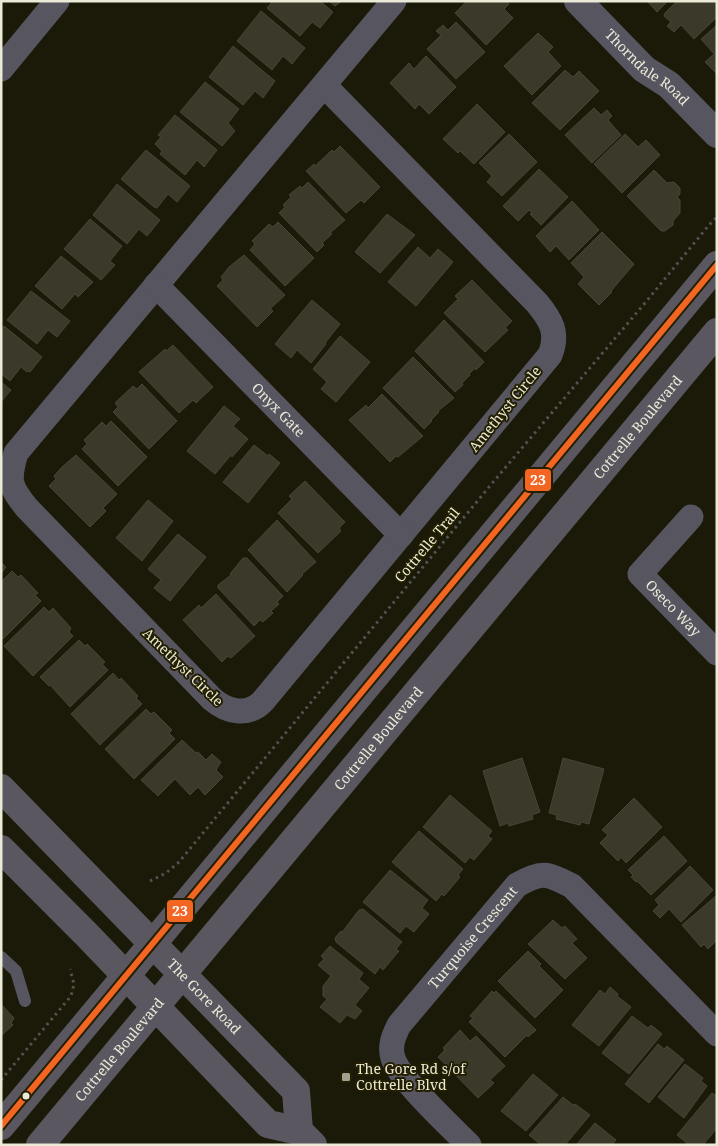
<svg xmlns="http://www.w3.org/2000/svg" width="718" height="1146" viewBox="0 0 718 1146" font-family="'Noto Serif',serif">
  <rect width="100%" height="100%" fill="#1b1908"/>
  <!-- building -->
  <g fill="#3a392a" stroke="#474636">
    <polygon points="273,1 320,1 333,12 320,28 312,22 300,36 267,8"/>
    <polygon points="329,1 342,1 335,6"/>
    <polygon points="467,1 506,1 509,4 504,9 513,18 486,45 455,13"/>
    <polygon points="647,1 668,1 657,12"/>
    <polygon points="677,1 717,1 717,17 694,39 681,25 674,32 667,26 671,22 664,16 665,13"/>
    <polygon points="261,11 305,48 292,64 283,56 272,70 237,41"/>
    <polygon points="456,22 485,52 456,79 427,49 441,35 436,31 443,25 448,30"/>
    <polygon points="717,25 717,73 716,73 705,62 714,54 701,39"/>
    <polygon points="538,33 553,47 548,52 561,66 532,95 504,66"/>
    <polygon points="233,46 275,81 263,98 255,91 243,105 209,77"/>
    <polygon points="426,56 456,87 429,114 419,104 415,109 390,83 409,63 414,69"/>
    <polygon points="565,70 573,77 579,71 599,91 560,130 532,103"/>
    <polygon points="205,82 239,109 228,123 235,131 222,146 180,112"/>
    <polygon points="477,104 505,132 474,164 460,151 458,153 443,139"/>
    <polygon points="594,108 601,115 607,110 612,116 608,120 621,135 592,163 565,135"/>
    <polygon points="175,115 217,150 204,167 197,160 185,175 160,154 162,151 155,144 161,137 158,135"/>
    <polygon points="509,134 537,162 502,196 487,182 492,176 479,163"/>
    <polygon points="625,134 638,147 646,140 660,155 622,193 594,164"/>
    <polygon points="340,146 380,187 364,203 361,200 346,213 306,171 314,164 315,166 332,150 334,152"/>
    <polygon points="146,150 190,186 177,202 168,194 157,208 154,207 121,179"/>
    <polygon points="539,169 568,197 541,225 530,214 532,213 529,210 518,221 503,206"/>
    <polygon points="654,170 667,183 674,182 680,188 680,194 677,197 680,200 680,213 673,221 673,225 665,231 661,231 627,196"/>
    <polygon points="308,182 345,220 330,233 332,234 322,243 324,245 317,252 279,213 285,207 283,205 291,197 289,195 300,186 302,188"/>
    <polygon points="117,184 160,220 147,236 139,229 127,244 93,215"/>
    <polygon points="572,201 599,230 569,260 556,246 550,252 536,236"/>
    <polygon points="387,214 415,235 380,273 355,252"/>
    <polygon points="90,219 122,246 110,261 115,265 101,280 64,249"/>
    <polygon points="278,222 314,258 285,286 250,250 255,244 252,241 269,224 273,227"/>
    <polygon points="602,232 634,264 611,291 612,292 599,305 578,284 584,277 571,263"/>
    <polygon points="418,247 430,258 438,249 453,262 416,306 388,282"/>
    <polygon points="244,255 285,295 270,309 273,311 257,327 217,286 223,280 221,277 229,267"/>
    <polygon points="61,256 93,282 78,297 75,294 62,309 35,286"/>
    <polygon points="472,280 512,321 505,328 508,330 485,352 444,313 458,299 455,296"/>
    <polygon points="31,291 70,321 57,337 48,330 37,344 7,320"/>
    <polygon points="312,300 340,324 325,343 326,344 311,363 297,350 291,358 275,344"/>
    <polygon points="444,320 484,362 476,370 475,368 469,374 470,375 462,383 463,385 455,392 415,351"/>
    <polygon points="4,326 42,357 30,372 28,371 27,372 21,367 10,381 1,374 1,329"/>
    <polygon points="340,336 370,362 336,402 321,389 327,382 313,369"/>
    <polygon points="173,345 213,387 196,403 193,400 179,413 139,372 165,349 166,351"/>
    <polygon points="413,357 454,398 438,411 439,412 431,420 432,421 424,429 383,388"/>
    <polygon points="1,382 11,390 1,402"/>
    <polygon points="142,384 177,421 149,449 113,412 118,407 115,403 133,386 137,389"/>
    <polygon points="382,394 423,436 398,457 396,456 390,462 349,420 366,405 368,408"/>
    <polygon points="224,406 240,419 233,426 248,439 232,457 231,455 215,474 187,451"/>
    <polygon points="111,421 147,457 118,486 82,449 87,444 84,440 102,422 106,426"/>
    <polygon points="254,445 268,456 269,454 280,463 248,503 223,482"/>
    <polygon points="76,455 117,494 103,508 106,511 90,527 49,486 56,479 54,476 62,467"/>
    <polygon points="305,481 345,522 339,528 341,531 318,553 278,513 292,499 289,496"/>
    <polygon points="148,500 173,521 142,561 116,538"/>
    <polygon points="277,520 316,562 302,574 303,575 287,592 248,550"/>
    <polygon points="178,534 206,557 170,601 154,588 161,580 148,569"/>
    <polygon points="243,558 247,558 283,596 277,602 279,604 271,611 273,613 263,622 260,620 254,626 218,588 218,585 231,575 230,574"/>
    <polygon points="1,562 6,567 1,574"/>
    <polygon points="12,571 18,577 21,575 38,593 35,595 41,601 3,639 1,637 1,582"/>
    <polygon points="216,594 255,636 231,658 228,656 222,662 183,620 199,605 201,608"/>
    <polygon points="44,607 49,612 53,608 71,628 69,632 73,636 33,676 4,646"/>
    <polygon points="79,640 85,646 87,644 105,662 102,664 108,670 70,707 50,685 49,686 40,677"/>
    <polygon points="113,673 119,680 121,678 138,696 136,698 142,704 100,745 71,714"/>
    <polygon points="146,709 151,714 154,712 172,730 169,733 175,739 134,779 105,749"/>
    <polygon points="182,740 196,753 198,752 206,760 212,754 221,762 216,770 223,777 205,795 198,787 190,795 175,779 158,796 141,780"/>
    <polygon points="522,758 540,812 532,815 533,819 509,826 508,823 500,826 483,771"/>
    <polygon points="563,758 604,769 589,824 581,822 580,825 556,819 557,815 549,813"/>
    <polygon points="450,795 492,831 488,836 492,839 474,860 470,857 465,863 423,827"/>
    <polygon points="634,798 662,827 626,863 621,857 618,861 600,843 608,835 602,830"/>
    <polygon points="419,831 463,869 458,875 460,877 444,896 442,894 436,901 392,862"/>
    <polygon points="664,836 687,861 651,895 637,881 636,882 631,877 633,875 628,870"/>
    <polygon points="690,866 713,890 681,922 669,909 660,918 653,911 659,905 655,900"/>
    <polygon points="390,870 428,900 422,908 429,914 414,932 406,926 400,933 363,902"/>
    <polygon points="717,895 717,940 708,949 704,944 701,947 682,925"/>
    <polygon points="363,909 402,942 396,949 399,951 383,970 380,967 375,974 336,942 335,938 340,932 343,931 359,910"/>
    <polygon points="553,920 562,928 565,926 577,939 572,943 587,958 565,979 528,944"/>
    <polygon points="330,946 363,973 359,979 369,988 355,1005 362,1011 355,1019 347,1015 340,1023 320,1007 327,999 323,996 323,986 331,976 318,965 324,959 321,956"/>
    <polygon points="528,951 541,964 539,966 563,990 535,1018 498,981"/>
    <polygon points="610,987 618,994 617,996 631,1007 599,1046 572,1025 600,990 605,994"/>
    <polygon points="492,991 494,993 496,991 536,1030 528,1037 527,1035 505,1057 469,1022 473,1018 470,1016"/>
    <polygon points="1,1004 14,1018 11,1023 13,1025 1,1036"/>
    <polygon points="632,1016 648,1028 651,1025 662,1034 629,1074 602,1053"/>
    <polygon points="460,1030 470,1041 476,1036 505,1066 490,1080 494,1083 478,1098 438,1057 445,1050 443,1048"/>
    <polygon points="658,1044 664,1049 667,1046 684,1060 649,1103 625,1084"/>
    <polygon points="685,1064 703,1078 701,1081 707,1086 684,1118 658,1097"/>
    <polygon points="533,1074 558,1095 526,1131 501,1111"/>
    <polygon points="712,1093 717,1096 717,1128 703,1145 689,1145 677,1135"/>
    <polygon points="563,1097 573,1105 575,1104 590,1115 565,1145 541,1145 529,1135"/>
    <polygon points="595,1123 616,1140 612,1145 576,1145"/>
  </g>
  <g fill="none" stroke-linecap="round" stroke-linejoin="round">
    <!-- path -->
    <g stroke="#535151" stroke-width="3" stroke-dasharray="2.5 4" stroke-linecap="butt">
      <polyline points="150,881 166,873 179,862 494,481 645,303 709,225 717,217"/>
      <polyline points="1,1080 71,996 74,984 70,969"/>
    </g>
    <!-- service -->
    <polyline stroke="#575560" stroke-width="12" points="1,957 16,971 25,1001"/>
    <!-- minor -->
    <g stroke="#575560" stroke-width="25">
      <polyline points="1,69 57,1"/>
      <path d="M 324,85 L 537,303 C 551,320 559,333 550,355 L 263,701 C 248,717 227,712 212,699 L 27,508 C 9,486 8,480 16,453 L 394,1"/>
      <path id="s1" d="M 156,285 L 401,535"/>
      <path id="s2" d="M 691,517 L 640,574 L 717,653"/>
      <path id="s3" d="M 469,1145 C 451,1127 399,1079 393,1058 C 389,1046 394,1035 399,1025 L 517,885 C 543,871 546,873 572,886 L 717,1034"/>
    </g>
    <!-- tertiary -->
    <path stroke="#575560" stroke-width="28" id="s4" d="M 578,1 L 644,69 L 669,85 L 717,134"/>
    <!-- secondary -->
    <g stroke="#5a5760" stroke-width="28">
      <path id="s5" d="M 1,788 L 296,1091 L 299,1131"/>
      <polyline points="1,849 87,935 268,1124 299,1131 313,1145"/>
      <polyline points="1,1126 717,265"/>
      <path id="s6" d="M 40,1145 L 717,332"/>
    </g>
    <!-- bus-1 casing -->
    <g stroke="#231f00" stroke-width="10">
      <polyline id="bus-1" points="1,1126 717,265"/>
    </g>
    <!-- bus-1 -->
    <use href="#bus-1" stroke="#f26522" stroke-width="6"/>
  </g>
  <!-- markers -->
  <rect fill="#a2a18f" stroke="#231f00" stroke-width="2" x="341" y="1072" width="10" height="10" rx="2.5"/>
  <circle fill="#ebead7" stroke="#231f00" stroke-width="2" cx="26" cy="1096" r="4.5"/>
  <g text-anchor="middle" stroke-width="4" stroke-linejoin="round" paint-order="stroke">
    <!-- street labels -->
    <g font-size="14" fill="#ebead7" stroke="#231f00">
      <text dy="5" stroke="none"><textPath href="#s4" startOffset="96">Thorndale Road</textPath></text>
      <text transform="translate(505 409) rotate(-51)" y="5">Amethyst Circle</text>
      <text dy="5" stroke="none"><textPath href="#s1" startOffset="175">Onyx Gate</textPath></text>
      <text dy="5" stroke="none"><textPath href="#s6" startOffset="934">Cottrelle Boulevard</textPath></text>
      <text transform="translate(427 545) rotate(-50)" y="5">Cottrelle Trail</text>
      <text dy="5" stroke="none"><textPath href="#s2" startOffset="124">Oseco Way</textPath></text>
      <text transform="translate(183 667) rotate(44)" y="5">Amethyst Circle</text>
      <text dy="5" stroke="none"><textPath href="#s6" startOffset="529">Cottrelle Boulevard</textPath></text>
      <text dy="5" stroke="none"><textPath href="#s3" startOffset="265">Turquoise Crescent</textPath></text>
      <text dy="5" stroke="none"><textPath href="#s5" startOffset="291">The Gore Road</textPath></text>
      <text dy="5" stroke="none"><textPath href="#s6" startOffset="124">Cottrelle Boulevard</textPath></text>
    </g>
    <!-- poi labels -->
    <g font-size="14" fill="#ebead7" stroke="#231f00" text-anchor="start">
      <text x="356" y="1074">The Gore Rd s/of<tspan x="356" dy="16">Cottrelle Blvd</tspan></text>
    </g>
  </g>
  <g stroke="#231f00" stroke-width="2">
    <rect x="524" y="468" width="28" height="24" rx="5" fill="#f26522"/>
    <rect x="166" y="899" width="28" height="24" rx="5" fill="#f26522"/>
  </g>
  <g font-size="14" text-anchor="middle" font-weight="bold" fill="#fff">
    <text x="538" y="485">23</text>
    <text x="180" y="916">23</text>
  </g>
  <!-- border -->
  <rect width="718" height="1146" fill="none" stroke="#ebead7" stroke-width="5"/>
</svg>
